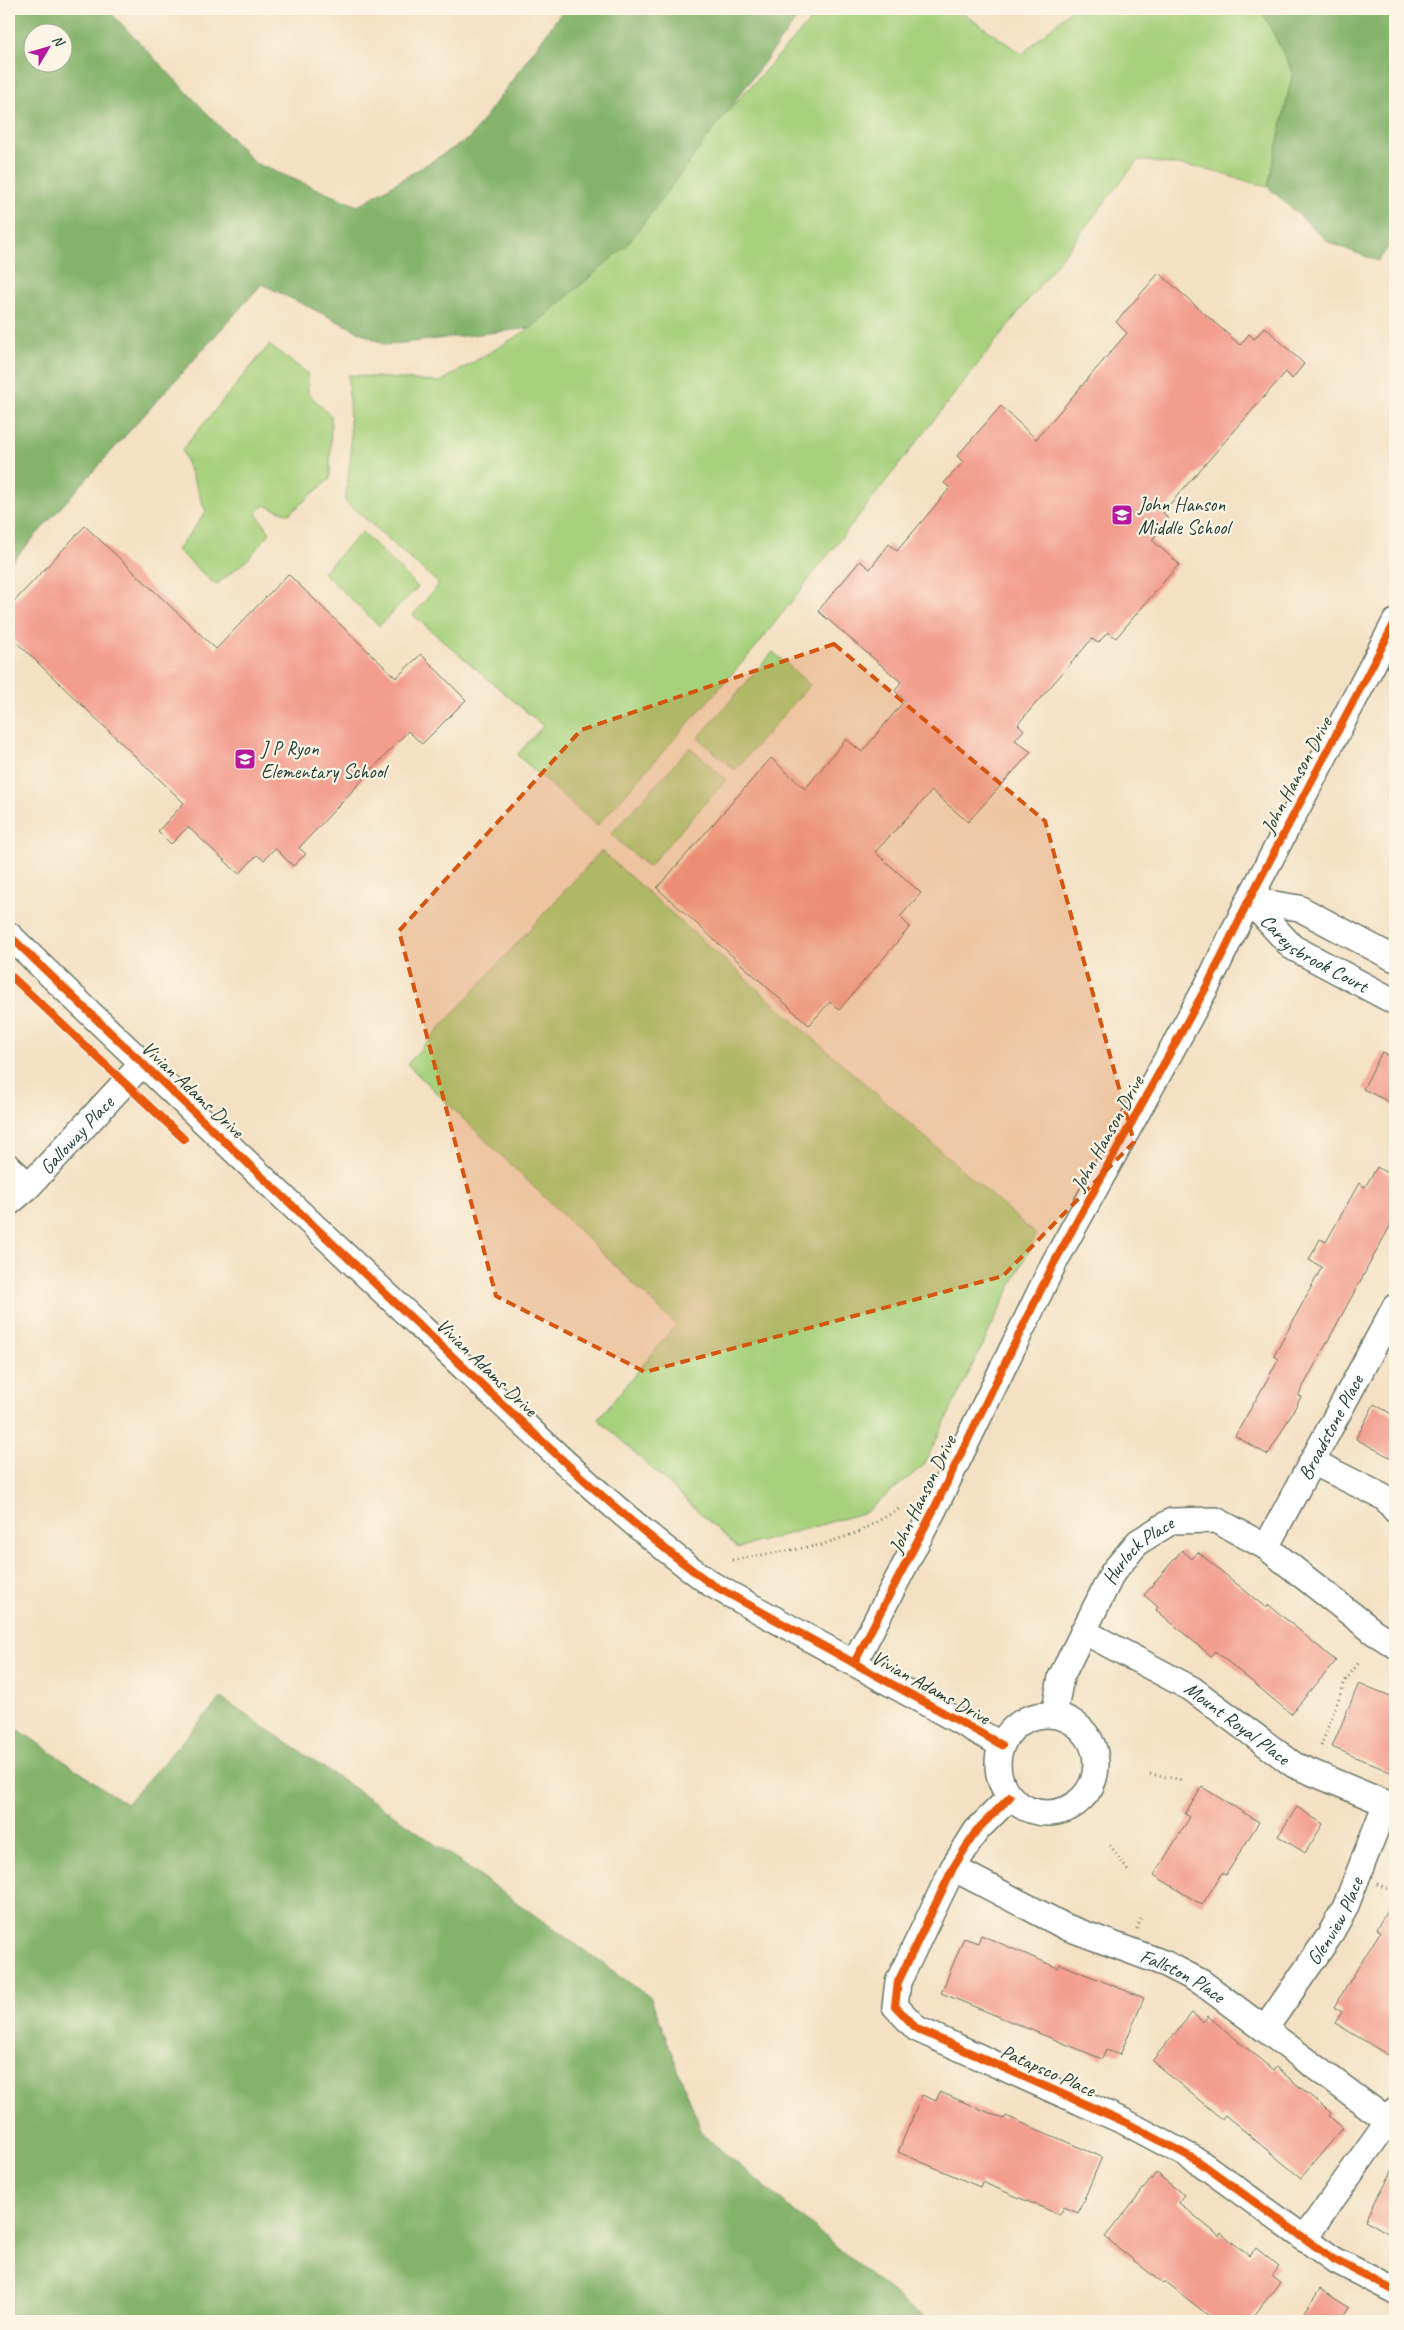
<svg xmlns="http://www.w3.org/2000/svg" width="1404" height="2330" viewBox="0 0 1404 2330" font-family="Caveat,sans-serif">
  <rect width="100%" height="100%" fill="#fcf5e5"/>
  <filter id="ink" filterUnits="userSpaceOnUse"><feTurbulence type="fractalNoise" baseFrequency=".02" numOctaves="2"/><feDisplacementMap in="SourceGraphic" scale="10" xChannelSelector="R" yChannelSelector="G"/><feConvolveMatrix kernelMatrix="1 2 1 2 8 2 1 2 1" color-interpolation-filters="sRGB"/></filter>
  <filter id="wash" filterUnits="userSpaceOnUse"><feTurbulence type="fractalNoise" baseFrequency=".0096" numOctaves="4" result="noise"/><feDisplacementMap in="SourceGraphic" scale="20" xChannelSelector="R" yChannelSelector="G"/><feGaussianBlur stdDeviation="1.12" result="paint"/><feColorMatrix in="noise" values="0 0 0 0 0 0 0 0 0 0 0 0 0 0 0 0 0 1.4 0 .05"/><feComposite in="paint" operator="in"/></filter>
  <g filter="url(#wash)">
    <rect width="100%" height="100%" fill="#f4e0c3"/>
    <!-- green -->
    <g fill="#a7d17d" stroke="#638758">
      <polygon points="821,9 957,9 1022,54 1072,9 1261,9 1293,72 1268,187 1201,168 1138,160 755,648 597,826 517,755 543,726 413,615 439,584 345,501 351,452 348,375 440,382 531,328"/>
      <polygon points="269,345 307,373 308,393 331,416 330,479 289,514 264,505 256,513 270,533 247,560 216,585 177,550 206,512 182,450"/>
      <polygon points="362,532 418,587 379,626 323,572"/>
      <polygon points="773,652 810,685 735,770 698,738"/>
      <polygon points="690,747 726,780 648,867 611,834"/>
      <polygon points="601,851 1036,1235 924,1465 866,1512 738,1548 598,1419 676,1325 407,1064"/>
    </g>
    <!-- forest -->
    <g fill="#85b36c" stroke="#527850" fill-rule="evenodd">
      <path d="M 9,9 L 107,9 L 255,163 L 358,206 L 470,138 L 564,9 L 804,9 L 627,245 L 531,328 L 386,345 L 262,284 L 9,565 ZM 32,32 L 62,32 L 62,62 L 32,62 Z"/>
      <polygon points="1261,9 1395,9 1395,239 1378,261 1330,243 1268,187 1293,72"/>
      <polygon points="221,1698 401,1820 651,1998 703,2135 904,2303 930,2321 9,2321 9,1723 126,1804"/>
    </g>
    <g id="blocks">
      <!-- building -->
      <g fill="#f39d8d">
        <polygon points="1159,273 1240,345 1249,334 1254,339 1265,327 1304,364 1292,379 1286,372 1163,512 1168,519 1152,540 1179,564 1116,638 1108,632 1098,643 1092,639 1018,724 1024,730 1015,740 1031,752 968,822 932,791 875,852 921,893 900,917 910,927 839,1010 830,1002 809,1025 657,888 771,758 805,789 846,739 862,752 905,700 895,691 901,682 818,611 860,561 870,569 889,544 897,551 950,488 944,483 963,462 957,456 1001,406 1036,439 1127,333 1116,322"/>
        <polygon points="85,526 216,649 288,574 396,678 421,654 466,700 422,744 408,731 299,848 306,854 293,866 275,848 264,860 257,855 239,874 188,827 171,844 158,831 184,803 9,635 9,607"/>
        <polygon points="1382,1052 1395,1059 1395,1105 1363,1089"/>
        <polygon points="1377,1167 1395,1178 1395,1217 1298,1396 1301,1397 1268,1455 1235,1436 1279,1359 1274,1356 1322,1267 1309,1260 1320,1239 1326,1242 1359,1183 1365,1187"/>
        <polygon points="1374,1404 1395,1416 1395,1460 1356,1439"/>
        <polygon points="1182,1550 1192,1559 1198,1552 1266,1608 1269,1605 1336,1661 1291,1714 1215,1651 1211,1656 1156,1610 1158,1607 1144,1595"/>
        <polygon points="1359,1683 1395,1698 1395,1774 1332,1747"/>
        <polygon points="1202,1787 1259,1822 1226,1875 1222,1873 1202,1905 1154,1875 1190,1817 1185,1814"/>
        <polygon points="1297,1807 1323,1824 1305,1853 1278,1836"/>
        <polygon points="1395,1898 1395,2043 1388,2055 1335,2023 1342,2012 1334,2007 1380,1932 1376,1929"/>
        <polygon points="981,1935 1058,1968 1060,1964 1144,1998 1120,2055 1106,2050 1102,2059 941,1993 964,1938 978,1943"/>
        <polygon points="1192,2013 1203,2022 1208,2016 1273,2070 1276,2067 1331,2113 1329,2116 1343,2128 1301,2178 1225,2115 1222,2119 1152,2061"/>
        <polygon points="940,2092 1004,2119 1006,2116 1102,2157 1078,2213 1064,2207 1060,2215 982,2182 980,2187 898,2152 922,2095 936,2101"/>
        <polygon points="1395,2166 1395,2237 1365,2220"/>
        <polygon points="1156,2173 1184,2195 1178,2202 1219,2236 1221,2233 1249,2256 1256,2248 1279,2267 1272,2276 1280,2282 1250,2321 1215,2321 1165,2281 1163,2284 1105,2237"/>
        <polygon points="1320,2289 1350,2308 1341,2321 1299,2321"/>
      </g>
    </g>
  </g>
  <g filter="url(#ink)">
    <use href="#blocks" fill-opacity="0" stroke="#6a7666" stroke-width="1"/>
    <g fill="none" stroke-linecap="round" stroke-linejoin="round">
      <!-- street casing -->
      <g stroke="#6a7666" stroke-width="28">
        <g id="street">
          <path d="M 9,935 C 145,1067 282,1196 420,1326 C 515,1415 606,1507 711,1584 L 1002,1745"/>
          <path id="s1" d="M 1395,959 L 1299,908 L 1249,900 L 1292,947 L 1395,1002"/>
          <polyline points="9,1167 29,1186"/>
          <path id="s2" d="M 9,1203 L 29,1186 L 142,1064"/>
          <polyline points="1313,1462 1385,1498 1395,1510"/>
          <path id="s3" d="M 1266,1547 L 1395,1307"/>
          <path id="s4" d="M 1083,1631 L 1192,1689 L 1294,1765 L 1395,1807"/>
          <polyline points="854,1663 933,1511 1054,1263 1208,984 1249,900 1395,622"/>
          <circle cx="1047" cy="1764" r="49"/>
          <path id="s5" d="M 1054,1715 L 1061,1677 L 1113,1572 L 1138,1542 L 1172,1521 L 1216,1520 L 1266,1547 L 1374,1632 L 1395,1645"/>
          <polyline points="1010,1797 976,1831 953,1868 898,1982 895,2006 917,2029 1125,2122 1198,2161 1333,2259 1395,2291"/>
          <path id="s6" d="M 953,1868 L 1066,1927 L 1166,1964 L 1201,1982 L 1388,2121"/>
          <path id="s7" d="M 1265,2029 L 1328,1938 L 1345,1908 L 1386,1803"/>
          <polyline points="1304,2239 1395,2111"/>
        </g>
      </g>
      <!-- path -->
      <g stroke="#6a7666" stroke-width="3" stroke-dasharray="1 4" stroke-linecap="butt">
        <polyline points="732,1560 821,1545 859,1532 899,1509"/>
        <polyline points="1321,1746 1345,1681 1360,1661"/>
        <polyline points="1150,1774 1183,1780"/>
        <polyline points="1110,1845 1128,1871"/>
        <polyline points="1377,1884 1391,1890"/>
        <polyline points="1137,1929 1142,1915"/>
      </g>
      <!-- street -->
      <use href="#street" stroke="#fff" stroke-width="25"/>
      <!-- cycleway casing -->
      <g stroke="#fcf5e5" stroke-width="11">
        <g id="cycleway">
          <path d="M 9,935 C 145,1067 282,1196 420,1326 C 515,1415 606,1507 711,1584 L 1002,1745"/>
          <polyline points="9,974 184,1139"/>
          <polyline points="854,1663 933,1511 1054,1263 1208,984 1249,900 1395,622"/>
          <polyline points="1010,1797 976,1831 953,1868 898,1982 895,2006 917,2029 1125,2122 1198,2161 1333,2259 1395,2291"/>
        </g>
      </g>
      <!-- cycleway -->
      <use href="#cycleway" stroke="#e8590c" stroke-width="8"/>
    </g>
  </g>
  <!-- marked area -->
  <path fill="#d45610" fill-opacity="0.2" stroke="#d45610" stroke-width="4" stroke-dasharray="10 6" stroke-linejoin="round" d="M 834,644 L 1045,821 L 1134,1142 L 1003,1276 L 645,1372 L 496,1296 L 399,931 L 581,730 Z"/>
  <!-- icons -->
  <defs>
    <g id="school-square" transform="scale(1.125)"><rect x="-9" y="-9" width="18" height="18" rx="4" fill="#b5179e" stroke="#fcf5e5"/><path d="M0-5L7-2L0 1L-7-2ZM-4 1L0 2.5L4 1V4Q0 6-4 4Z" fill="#fff"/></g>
  </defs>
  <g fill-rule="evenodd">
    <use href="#school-square" x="1122" y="515"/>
    <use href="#school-square" x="245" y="759"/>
  </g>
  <g text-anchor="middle" stroke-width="4.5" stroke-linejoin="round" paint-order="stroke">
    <!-- poi labels -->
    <g font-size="20" fill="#1f3d34" stroke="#fcf5e5" text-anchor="start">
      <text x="1138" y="511">John Hanson<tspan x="1138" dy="23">Middle School</tspan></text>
      <text x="261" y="755">J P Ryon<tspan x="261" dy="23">Elementary School</tspan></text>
    </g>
    <!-- street labels -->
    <g font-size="20" fill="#1f3d34" stroke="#fcf5e5">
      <text transform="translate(1296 775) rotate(-62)" y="7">John Hanson Drive</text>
      <text dy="7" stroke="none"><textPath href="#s1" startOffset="245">Careysbrook Court</textPath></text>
      <text transform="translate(193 1089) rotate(43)" y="7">Vivian Adams Drive</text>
      <text transform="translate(1107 1133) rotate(-61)" y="7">John Hanson Drive</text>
      <text dy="7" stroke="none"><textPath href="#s2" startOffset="96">Galloway Place</textPath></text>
      <text transform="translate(487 1367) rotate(44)" y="7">Vivian Adams Drive</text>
      <text dy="7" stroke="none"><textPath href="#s3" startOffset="136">Broadstone Place</textPath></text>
      <text transform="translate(922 1494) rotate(-64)" y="7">John Hanson Drive</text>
      <text dy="7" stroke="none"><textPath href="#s5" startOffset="189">Hurlock Place</textPath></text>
      <text transform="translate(931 1687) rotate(29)" y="7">Vivian Adams Drive</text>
      <text dy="7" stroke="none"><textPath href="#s4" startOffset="180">Mount Royal Place</textPath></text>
      <text dy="7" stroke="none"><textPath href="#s7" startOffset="129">Glenview Place</textPath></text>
      <text dy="7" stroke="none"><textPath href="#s6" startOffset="254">Fallston Place</textPath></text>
      <text transform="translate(1048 2070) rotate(24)" y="7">Patapsco Place</text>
    </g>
  </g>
  <!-- margin -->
  <rect width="1404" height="2330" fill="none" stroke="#fcf5e5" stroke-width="30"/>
  <!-- north arrow -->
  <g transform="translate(48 48) rotate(52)"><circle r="24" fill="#fcf5e5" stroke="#a4ab9e"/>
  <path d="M0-4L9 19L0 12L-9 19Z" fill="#b5179e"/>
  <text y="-8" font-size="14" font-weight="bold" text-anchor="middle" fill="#1f3d34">N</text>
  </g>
</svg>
